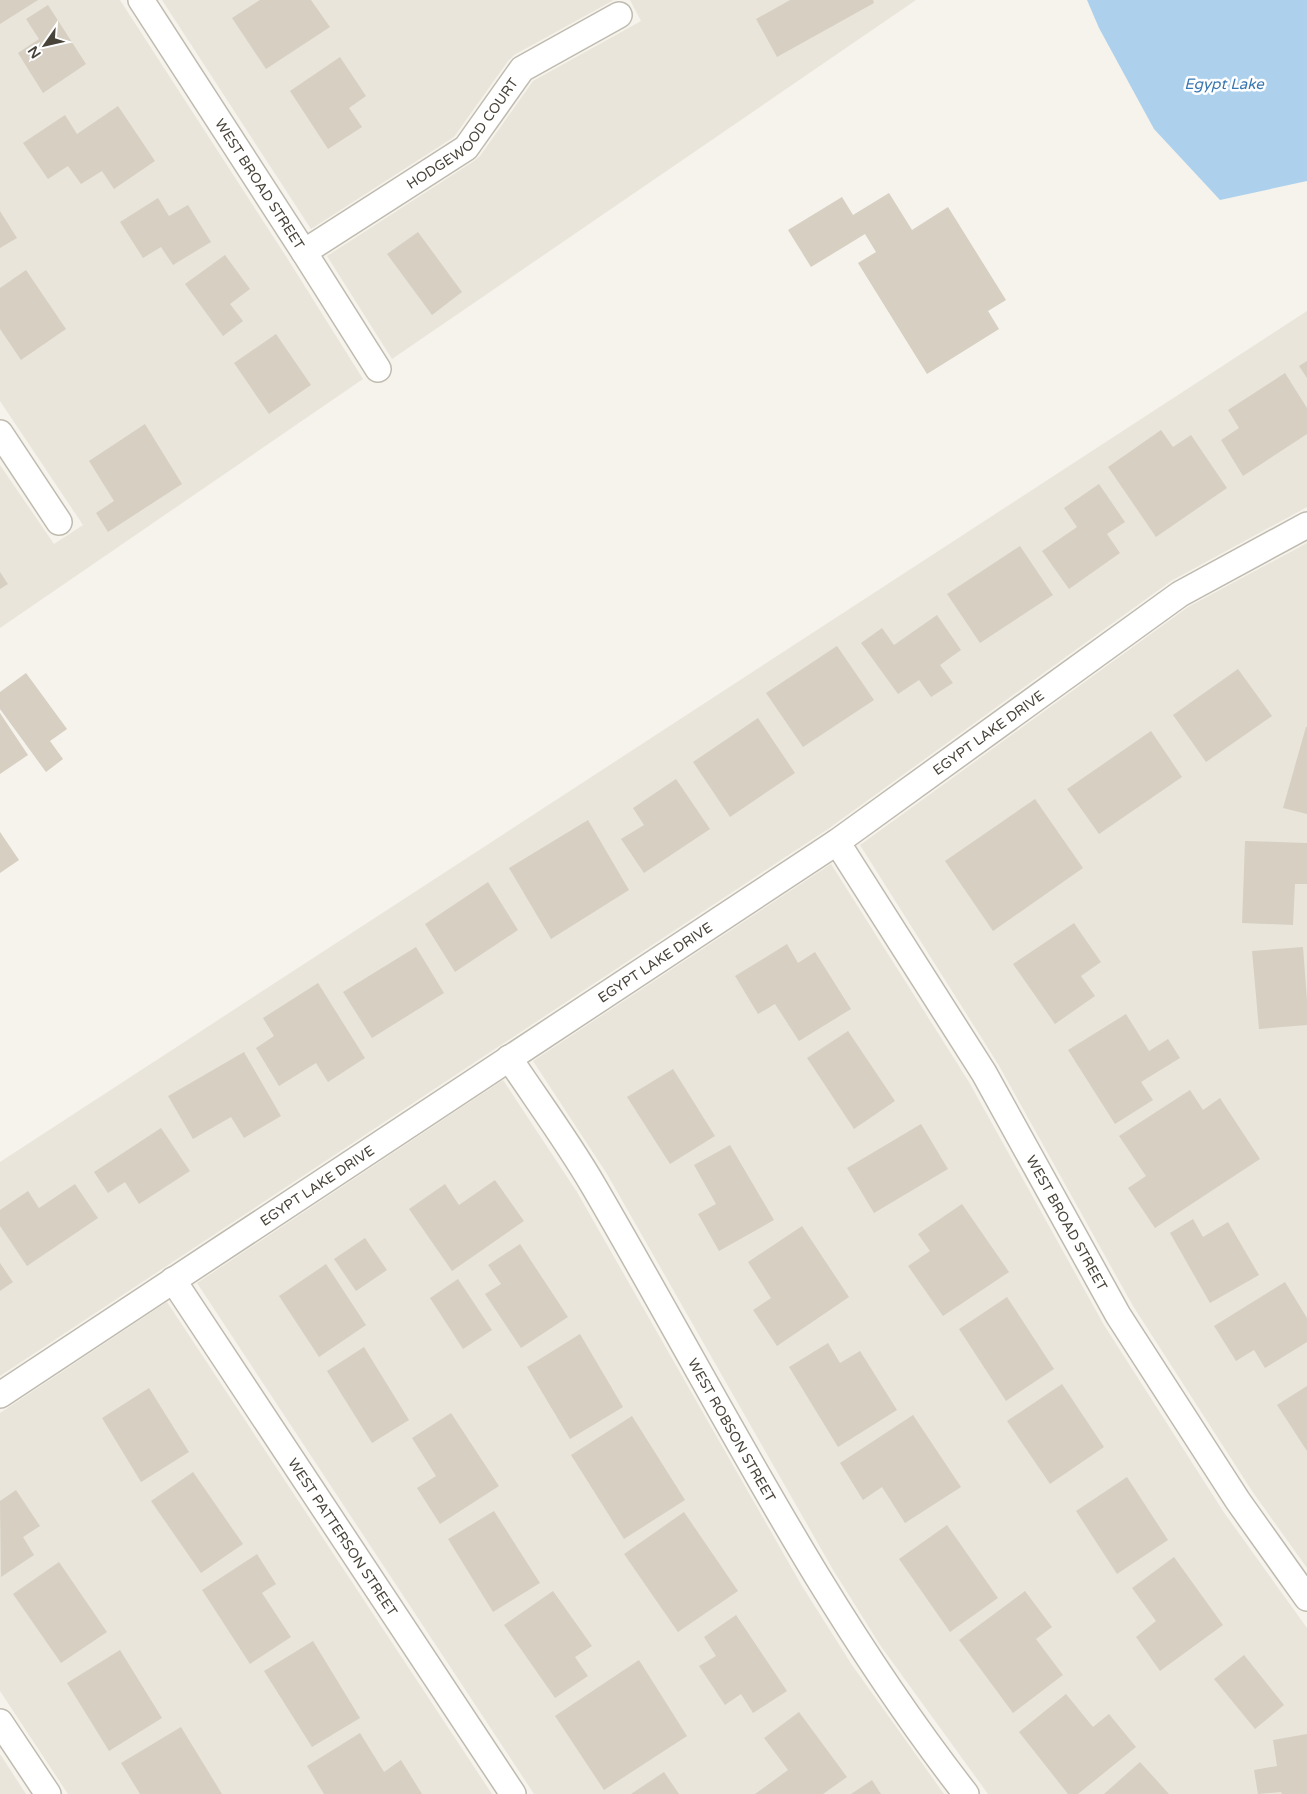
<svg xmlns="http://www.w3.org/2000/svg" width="1307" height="1794" viewBox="0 0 1307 1794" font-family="'Varela Round',sans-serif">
  <rect width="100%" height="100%" fill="#f5f3ec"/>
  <!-- residential -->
  <g fill="#e9e5db">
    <polygon points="0,0 120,0 289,261 363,379 0,628 0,465 54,544 83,525 0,401"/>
    <polygon points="162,0 614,0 514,55 508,61 454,137 311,229"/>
    <polygon points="630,0 916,0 392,359 327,256 474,161 480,156 533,81 641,21"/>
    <polygon points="1307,311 1307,507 1171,581 828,829 0,1376 0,1162"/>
    <polygon points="1307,543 1307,1568 1252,1491 1133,1306 998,1064 860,845 1188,607"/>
    <polygon points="831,864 969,1082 1104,1325 1223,1511 1307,1628 1307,1794 988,1794 880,1645 832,1568 607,1174 533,1061"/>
    <polygon points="503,1080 577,1192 802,1586 852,1665 944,1794 534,1794 197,1283"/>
    <polygon points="167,1302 492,1794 68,1794 0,1691 0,1413"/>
    <polygon points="0,1754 26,1794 0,1794"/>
  </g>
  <!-- water -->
  <polygon fill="#add0ed" points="1087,0 1307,0 1307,181 1220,200 1154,129 1099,28"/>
  <!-- building -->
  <g fill="#d6cfc2">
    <polygon points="0,0 38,0 0,24"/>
    <polygon points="260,0 311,0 330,27 266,69 232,18"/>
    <polygon points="790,0 873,0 874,3 777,57 756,19"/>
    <polygon points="48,5 86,64 43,93 18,53 39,39 26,19"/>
    <polygon points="340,57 366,96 349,108 362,127 328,149 290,91"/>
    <polygon points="118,106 155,161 114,189 102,171 81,184 68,166 48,179 23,143 65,115 77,134"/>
    <polygon points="889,193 912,230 948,207 1006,300 988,311 999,329 927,374 858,263 876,252 865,234 811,267 788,230 842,197 853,215"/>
    <polygon points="158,198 169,216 188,205 211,242 173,265 161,247 143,258 120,222"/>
    <polygon points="0,211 17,238 0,248"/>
    <polygon points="418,232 462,292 432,315 387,254"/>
    <polygon points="225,255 250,289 230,304 243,321 223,336 185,284"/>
    <polygon points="26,270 66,329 21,360 0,329 0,288"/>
    <polygon points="276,334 311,385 269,414 234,363"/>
    <polygon points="1307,361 1307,378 1299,366"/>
    <polygon points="1285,373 1307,408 1307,434 1243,476 1221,440 1239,428 1228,410"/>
    <polygon points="145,424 182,484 108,532 96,513 114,501 89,461"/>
    <polygon points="1161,430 1173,447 1191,435 1227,488 1156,537 1108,467"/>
    <polygon points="1099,484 1125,522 1107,534 1120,553 1069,589 1042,551 1077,527 1064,508"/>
    <polygon points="1020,546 1053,595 980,643 947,594"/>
    <polygon points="0,572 8,584 0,589"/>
    <polygon points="937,615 961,650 940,665 953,683 931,697 919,680 898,694 861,643 882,628 894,645"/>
    <polygon points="837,646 874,700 803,747 766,693"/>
    <polygon points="1238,669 1272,716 1206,762 1173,715"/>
    <polygon points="26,673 67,729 50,741 63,759 46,772 0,709 0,692"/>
    <polygon points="0,713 28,755 0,774"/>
    <polygon points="758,718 795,773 730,817 693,762"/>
    <polygon points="1306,727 1307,727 1307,814 1283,808"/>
    <polygon points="1151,731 1182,777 1099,834 1067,789"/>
    <polygon points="676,779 710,829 644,873 621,839 644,825 633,808"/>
    <polygon points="1035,799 1083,868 993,931 945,861"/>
    <polygon points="588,820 629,890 551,939 509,868"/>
    <polygon points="0,832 19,860 0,873"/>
    <polygon points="1245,841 1307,843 1307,884 1295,884 1293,925 1242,923"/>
    <polygon points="488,882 518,930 455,972 425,924"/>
    <polygon points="1074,923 1101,962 1081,976 1095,996 1055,1024 1013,964"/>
    <polygon points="787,944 798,963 815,952 851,1009 799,1041 775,1004 758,1014 735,976"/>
    <polygon points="416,947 444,993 372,1038 343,992"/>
    <polygon points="1303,947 1307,1001 1307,1025 1259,1029 1252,951"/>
    <polygon points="318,983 365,1058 328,1082 316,1063 279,1086 256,1048 274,1036 263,1018"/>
    <polygon points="1126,1014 1149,1051 1168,1039 1180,1058 1141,1082 1153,1100 1115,1124 1068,1050"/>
    <polygon points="848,1031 895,1101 854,1129 807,1058"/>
    <polygon points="244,1052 281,1116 244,1138 231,1117 193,1139 168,1096"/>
    <polygon points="673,1069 715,1136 670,1164 627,1097"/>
    <polygon points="1190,1090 1203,1110 1220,1098 1260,1159 1155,1228 1128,1188 1146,1176 1119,1136"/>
    <polygon points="921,1124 948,1169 874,1213 847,1168"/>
    <polygon points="161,1128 190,1171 139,1204 125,1182 108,1193 94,1172"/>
    <polygon points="730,1145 774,1220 719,1251 698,1214 716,1204 694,1165"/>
    <polygon points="495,1180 524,1221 452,1271 409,1209 445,1184 459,1205"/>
    <polygon points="75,1184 98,1218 27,1266 0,1226 0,1210 28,1191 39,1208"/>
    <polygon points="962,1204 1009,1272 943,1316 908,1266 930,1251 918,1234"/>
    <polygon points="1193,1219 1203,1237 1228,1222 1259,1275 1210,1303 1170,1233"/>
    <polygon points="802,1226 849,1297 777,1346 753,1310 771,1298 748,1262"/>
    <polygon points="365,1238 387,1270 356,1291 334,1259"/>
    <polygon points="520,1244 568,1317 521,1348 485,1294 501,1284 488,1265"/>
    <polygon points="0,1263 13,1282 0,1291"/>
    <polygon points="326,1264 366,1325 319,1357 279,1296"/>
    <polygon points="458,1279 492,1330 463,1349 430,1298"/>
    <polygon points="1285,1282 1307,1318 1307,1342 1265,1368 1254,1350 1236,1361 1214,1326"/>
    <polygon points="1007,1297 1054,1369 1006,1401 959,1329"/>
    <polygon points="580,1334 623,1407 570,1439 527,1367"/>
    <polygon points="828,1343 840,1363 860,1351 897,1410 838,1447 789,1367"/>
    <polygon points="364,1347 409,1420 372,1443 327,1371"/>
    <polygon points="1062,1384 1104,1447 1050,1484 1007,1421"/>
    <polygon points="1307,1386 1307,1451 1277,1405"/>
    <polygon points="149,1388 189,1452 141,1482 102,1418"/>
    <polygon points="451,1413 499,1486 440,1524 417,1488 436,1476 412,1438"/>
    <polygon points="913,1415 961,1487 905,1523 882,1487 863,1500 840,1463"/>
    <polygon points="632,1416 685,1500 624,1539 571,1455"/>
    <polygon points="193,1472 243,1544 201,1573 151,1501"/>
    <polygon points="1127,1477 1168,1540 1117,1574 1076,1511"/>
    <polygon points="16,1490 40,1526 23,1537 34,1555 1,1577 0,1501"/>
    <polygon points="494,1511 540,1583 493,1612 448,1539"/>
    <polygon points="684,1512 738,1591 678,1632 624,1554"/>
    <polygon points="947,1525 998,1598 950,1632 899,1559"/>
    <polygon points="257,1554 276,1584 262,1593 291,1637 250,1664 202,1590"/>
    <polygon points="1174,1557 1223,1625 1160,1671 1136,1637 1156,1621 1132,1588"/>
    <polygon points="59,1562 107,1632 61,1663 13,1594"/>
    <polygon points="553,1591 592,1646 575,1657 588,1676 555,1698 504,1625"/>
    <polygon points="1025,1591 1052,1627 1036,1639 1063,1675 1013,1713 959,1640"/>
    <polygon points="736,1615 787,1691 753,1713 741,1694 725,1705 699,1666 716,1656 704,1637"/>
    <polygon points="313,1641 360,1718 312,1747 264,1671"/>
    <polygon points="120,1650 162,1718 109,1751 67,1683"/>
    <polygon points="1244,1655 1284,1705 1255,1729 1214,1679"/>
    <polygon points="639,1660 687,1736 604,1790 555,1716"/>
    <polygon points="1066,1694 1093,1727 1109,1714 1136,1747 1078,1794 1068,1794 1019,1732"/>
    <polygon points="799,1712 847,1777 823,1794 755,1794 788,1770 764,1738"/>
    <polygon points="181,1727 222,1794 140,1794 121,1763"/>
    <polygon points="360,1733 384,1772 401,1760 422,1794 324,1794 307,1766"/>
    <polygon points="1307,1734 1307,1794 1282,1794 1281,1792 1258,1794 1254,1770 1277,1766 1273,1740"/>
    <polygon points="1140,1762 1169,1794 1104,1794"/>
    <polygon points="664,1772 679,1794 631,1794"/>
    <polygon points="872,1780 881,1794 851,1794"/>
  </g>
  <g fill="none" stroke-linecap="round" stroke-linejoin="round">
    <!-- minor casing -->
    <g stroke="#c0bbaf" stroke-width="28">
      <g id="minor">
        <path id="s1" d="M 141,0 L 304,252 L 378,369"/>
        <path id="s2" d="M 304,252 L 466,148 L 522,69 L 619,15"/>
        <polyline points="0,433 59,522"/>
        <path id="s3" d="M 837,842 L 984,1073 L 1118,1315 L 1238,1501 L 1307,1598"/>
        <path id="s4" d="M 509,1058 C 537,1100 568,1142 593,1185 C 713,1390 819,1606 966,1794"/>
        <path id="s5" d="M 173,1280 L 513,1794"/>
        <path id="s6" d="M 0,1395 L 837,842 L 1180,594 L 1307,525"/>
        <polyline points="0,1722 48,1794"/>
      </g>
    </g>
    <!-- minor -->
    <use href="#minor" stroke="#fff" stroke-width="25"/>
  </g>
  <g text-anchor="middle" stroke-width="5" stroke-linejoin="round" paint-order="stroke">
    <!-- street labels -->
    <g font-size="14" fill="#49443a" stroke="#fff">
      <text dy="5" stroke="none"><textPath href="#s2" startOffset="200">HODGEWOOD COURT</textPath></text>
      <text dy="5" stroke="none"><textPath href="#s1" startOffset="219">WEST BROAD STREET</textPath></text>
      <text dy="5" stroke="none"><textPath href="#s6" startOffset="1190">EGYPT LAKE DRIVE</textPath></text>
      <text dy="5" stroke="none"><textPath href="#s6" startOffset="785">EGYPT LAKE DRIVE</textPath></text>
      <text dy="5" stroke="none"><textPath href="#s6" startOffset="380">EGYPT LAKE DRIVE</textPath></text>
      <text dy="5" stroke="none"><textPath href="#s3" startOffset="445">WEST BROAD STREET</textPath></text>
      <text dy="5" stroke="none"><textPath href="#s4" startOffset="434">WEST ROBSON STREET</textPath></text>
      <text dy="5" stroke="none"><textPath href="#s5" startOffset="308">WEST PATTERSON STREET</textPath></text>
    </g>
    <!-- water labels -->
    <g font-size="15" font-style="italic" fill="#3877b0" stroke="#fff">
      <text x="1224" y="89">Egypt Lake</text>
    </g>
  </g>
  <!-- north arrow -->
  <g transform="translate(45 45) rotate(236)" stroke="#ffffff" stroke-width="4" paint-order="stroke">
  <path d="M0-4L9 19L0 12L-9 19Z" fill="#49443a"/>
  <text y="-8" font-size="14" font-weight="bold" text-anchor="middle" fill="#49443a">N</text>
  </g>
</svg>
